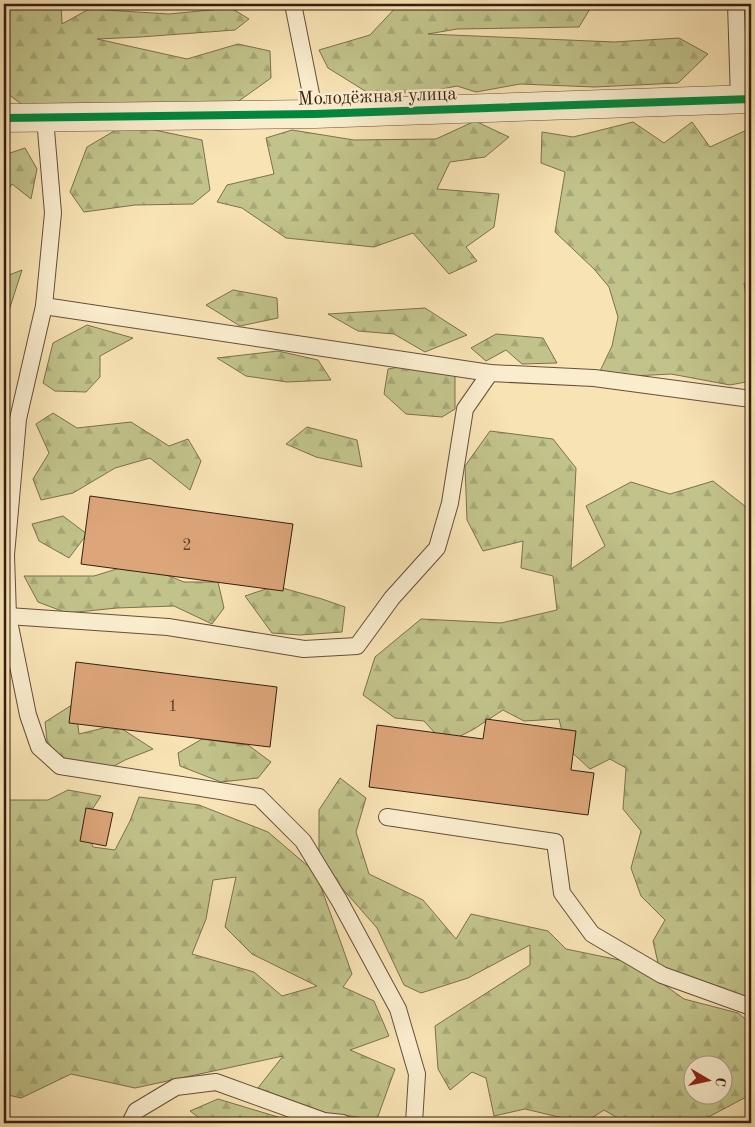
<svg xmlns="http://www.w3.org/2000/svg" width="755" height="1127" viewBox="0 0 755 1127" font-family="'Old Standard TT',serif">
  <defs>
    <pattern id="forest-firs" width="22" height="20" patternUnits="userSpaceOnUse" patternTransform="scale(1.25)"><rect width="22" height="20" fill="#c1c38a"/><path d="M5 1l3.5 6h-7zM16 11l3.5 6h-7z" fill="#a6a776"/></pattern>
  </defs>
  <rect width="100%" height="100%" fill="#f8e3b4"/>
  <filter id="stains"><feTurbulence type="fractalNoise" baseFrequency=".004" numOctaves="4"/><feColorMatrix values="0 0 0 0 .2 0 0 0 0 .09 0 0 0 0 .02 0 0 0 .5 -.17"/></filter>
  <radialGradient id="worn" r=".72"><stop offset=".6" stop-color="#630" stop-opacity="0"/><stop offset="1" stop-color="#630" stop-opacity=".3"/></radialGradient>
  <!-- forest -->
  <g fill="url(#forest-firs)" stroke="#7c704e" fill-rule="evenodd">
    <polygon points="4,4 61,4 62,24 89,9 169,14 231,8 249,19 235,30 140,37 97,39 187,59 238,44 270,51 271,78 229,108 24,106 4,91"/>
    <polygon points="399,4 593,4 579,27 457,29 428,34 614,42 679,38 708,54 678,83 595,87 520,84 476,92 457,86 426,92 370,94 328,68 319,50 370,35"/>
    <polygon points="475,121 509,137 485,157 450,162 437,189 499,194 494,227 466,247 477,261 449,274 413,233 374,247 286,238 242,208 217,202 227,185 274,174 266,138 292,130 354,140 436,139"/>
    <polygon points="633,122 664,143 692,122 710,147 751,128 751,285 744,283 751,333 751,381 730,385 671,374 632,376 600,371 612,346 618,317 609,287 594,269 555,232 565,172 541,163 542,132 573,137"/>
    <polygon points="126,124 202,140 210,190 193,204 135,205 84,212 70,192 87,147"/>
    <polygon points="25,148 37,169 31,199 12,184 4,196 4,155"/>
    <polygon points="22,270 5,323 4,336 4,277"/>
    <polygon points="233,290 277,298 278,318 240,326 206,305"/>
    <polygon points="425,308 467,335 425,352 394,334 358,331 328,314"/>
    <polygon points="87,325 133,338 100,356 100,377 86,392 55,391 43,383 53,343"/>
    <polygon points="496,334 543,338 557,363 522,364 506,350 486,361 471,348"/>
    <polygon points="278,351 318,360 331,380 287,382 246,376 217,358"/>
    <polygon points="427,362 455,376 455,409 442,417 406,414 384,394 388,369"/>
    <polygon points="53,413 77,428 131,422 169,446 188,439 201,461 190,490 150,458 115,468 73,493 41,500 33,479 49,453 36,424"/>
    <polygon points="307,427 357,440 362,467 316,457 286,444"/>
    <polygon points="490,431 553,439 576,468 571,569 605,546 586,506 631,482 670,494 713,481 746,507 751,504 751,1001 723,988 659,967 653,941 665,920 641,896 631,868 641,831 623,809 626,768 610,759 590,769 566,747 559,719 524,721 503,710 474,729 445,744 424,721 395,718 363,695 375,657 421,619 501,623 557,610 553,576 521,568 523,541 483,551 467,520 465,466"/>
    <polygon points="63,516 87,534 69,558 39,541 32,524"/>
    <polygon points="136,563 184,582 218,582 224,608 212,624 174,606 117,608 67,613 38,602 24,576 94,576"/>
    <polygon points="275,586 322,599 345,607 342,632 300,635 272,633 245,596"/>
    <polygon points="75,703 79,734 116,725 153,749 125,760 103,772 69,764 48,750 45,722"/>
    <polygon points="202,739 248,745 271,762 258,778 221,782 180,766 178,753"/>
    <path d="M 340,778 L 366,798 L 356,832 L 369,874 L 423,900 L 456,939 L 471,914 L 548,931 L 566,949 L 634,963 L 684,999 L 738,1013 L 751,1024 L 750,1095 L 699,1122 L 626,1123 L 604,1110 L 584,1123 L 525,1109 L 494,1116 L 486,1078 L 472,1072 L 450,1090 L 438,1069 L 435,1026 L 530,965 L 530,945 L 468,978 L 421,993 L 404,985 L 377,928 L 341,887 L 319,852 L 319,810 ZM 692,1064 L 722,1064 L 722,1094 L 692,1094 Z"/>
    <path d="M 68,790 L 101,796 L 84,822 L 93,847 L 115,850 L 130,821 L 139,797 L 199,805 L 268,832 L 316,873 L 352,974 L 343,987 L 374,1001 L 389,1036 L 350,1050 L 395,1069 L 377,1119 L 329,1114 L 258,1088 L 283,1056 L 135,1088 L 71,1074 L 21,1098 L 4,1094 L 4,800 L 48,800 ZM 236,877 L 225,927 L 252,954 L 317,986 L 282,996 L 254,972 L 192,954 L 206,919 L 213,880 Z"/>
    <polygon points="218,1099 298,1123 206,1123 190,1111"/>
  </g>
  <!-- building -->
  <g fill="#dda67a" stroke="#361e11">
    <polygon points="90,496 293,524 283,591 81,564"/>
    <polygon points="76,662 277,687 270,747 69,723"/>
    <polygon points="486,719 576,731 571,770 594,773 588,815 369,787 377,725 483,739"/>
    <polygon points="86,808 113,813 106,846 80,841"/>
  </g>
  <g fill="none" stroke-linecap="round" stroke-linejoin="round">
    <!-- service casing -->
    <g stroke="#664f3a" stroke-width="18">
      <g id="service">
        <polyline points="293,4 315,114"/>
        <polyline points="736,4 739,99"/>
        <polyline points="45,118 53,213 44,306 18,419 6,555 8,616 28,715 39,747 60,766 259,797 303,841 339,900 398,1009 417,1074 414,1123"/>
        <polyline points="44,306 490,373 594,378 751,399"/>
        <polyline points="4,619 8,616 168,627 304,649 357,646 392,598 437,548 450,503 465,409 490,373"/>
        <polyline points="387,817 555,842 562,893 592,934 662,975 751,1007"/>
        <polyline points="130,1123 136,1111 176,1087 216,1082 324,1121 343,1123"/>
      </g>
    </g>
    <!-- minor casing -->
    <g stroke="#664f3a" stroke-width="29">
      <polyline id="minor" points="4,118 315,114 751,99"/>
    </g>
    <!-- service -->
    <use href="#service" stroke="#faedce" stroke-width="16"/>
    <!-- minor -->
    <use href="#minor" stroke="#faedce" stroke-width="28"/>
    <!-- cycleway casing -->
    <g stroke="#faedce" stroke-width="11">
      <polyline id="cycleway" points="4,118 315,114 751,99"/>
    </g>
    <!-- cycleway -->
    <use href="#cycleway" stroke="#00873e" stroke-width="8"/>
  </g>
  <g text-anchor="middle" stroke-width="5" stroke-linejoin="round" paint-order="stroke">
    <!-- number labels -->
    <g font-size="16" fill="#60402b">
      <text x="187" y="550">2</text>
      <text x="173" y="711">1</text>
    </g>
    <!-- street labels -->
    <g font-size="19" fill="#361e11" stroke="#faedce">
      <text transform="translate(377 95) rotate(-2)" y="7">Молодёжная улица</text>
    </g>
  </g>
  <!-- margin -->
  <rect width="755" height="1127" fill="none" stroke="#f8e3b4" stroke-width="20"/>
  <rect x="5" y="5" width="745" height="1117" fill="none" stroke="#361e11" stroke-width="2.5"/>
  <rect x="10" y="10" width="735" height="1107" fill="none" stroke="#361e11"/>
  <!-- north arrow -->
  <g transform="translate(708 1080) rotate(99)"><circle r="24" fill="#faedce" stroke="#ac9a82"/>
  <path d="M0-4L9 19L0 12L-9 19Z" fill="#8f2418"/>
  <text y="-8" font-size="14" font-weight="bold" text-anchor="middle" fill="#361e11">С</text>
  </g>
  <rect width="100%" height="100%" filter="url(#stains)"/>
  <rect width="100%" height="100%" fill="url(#worn)"/>
</svg>
